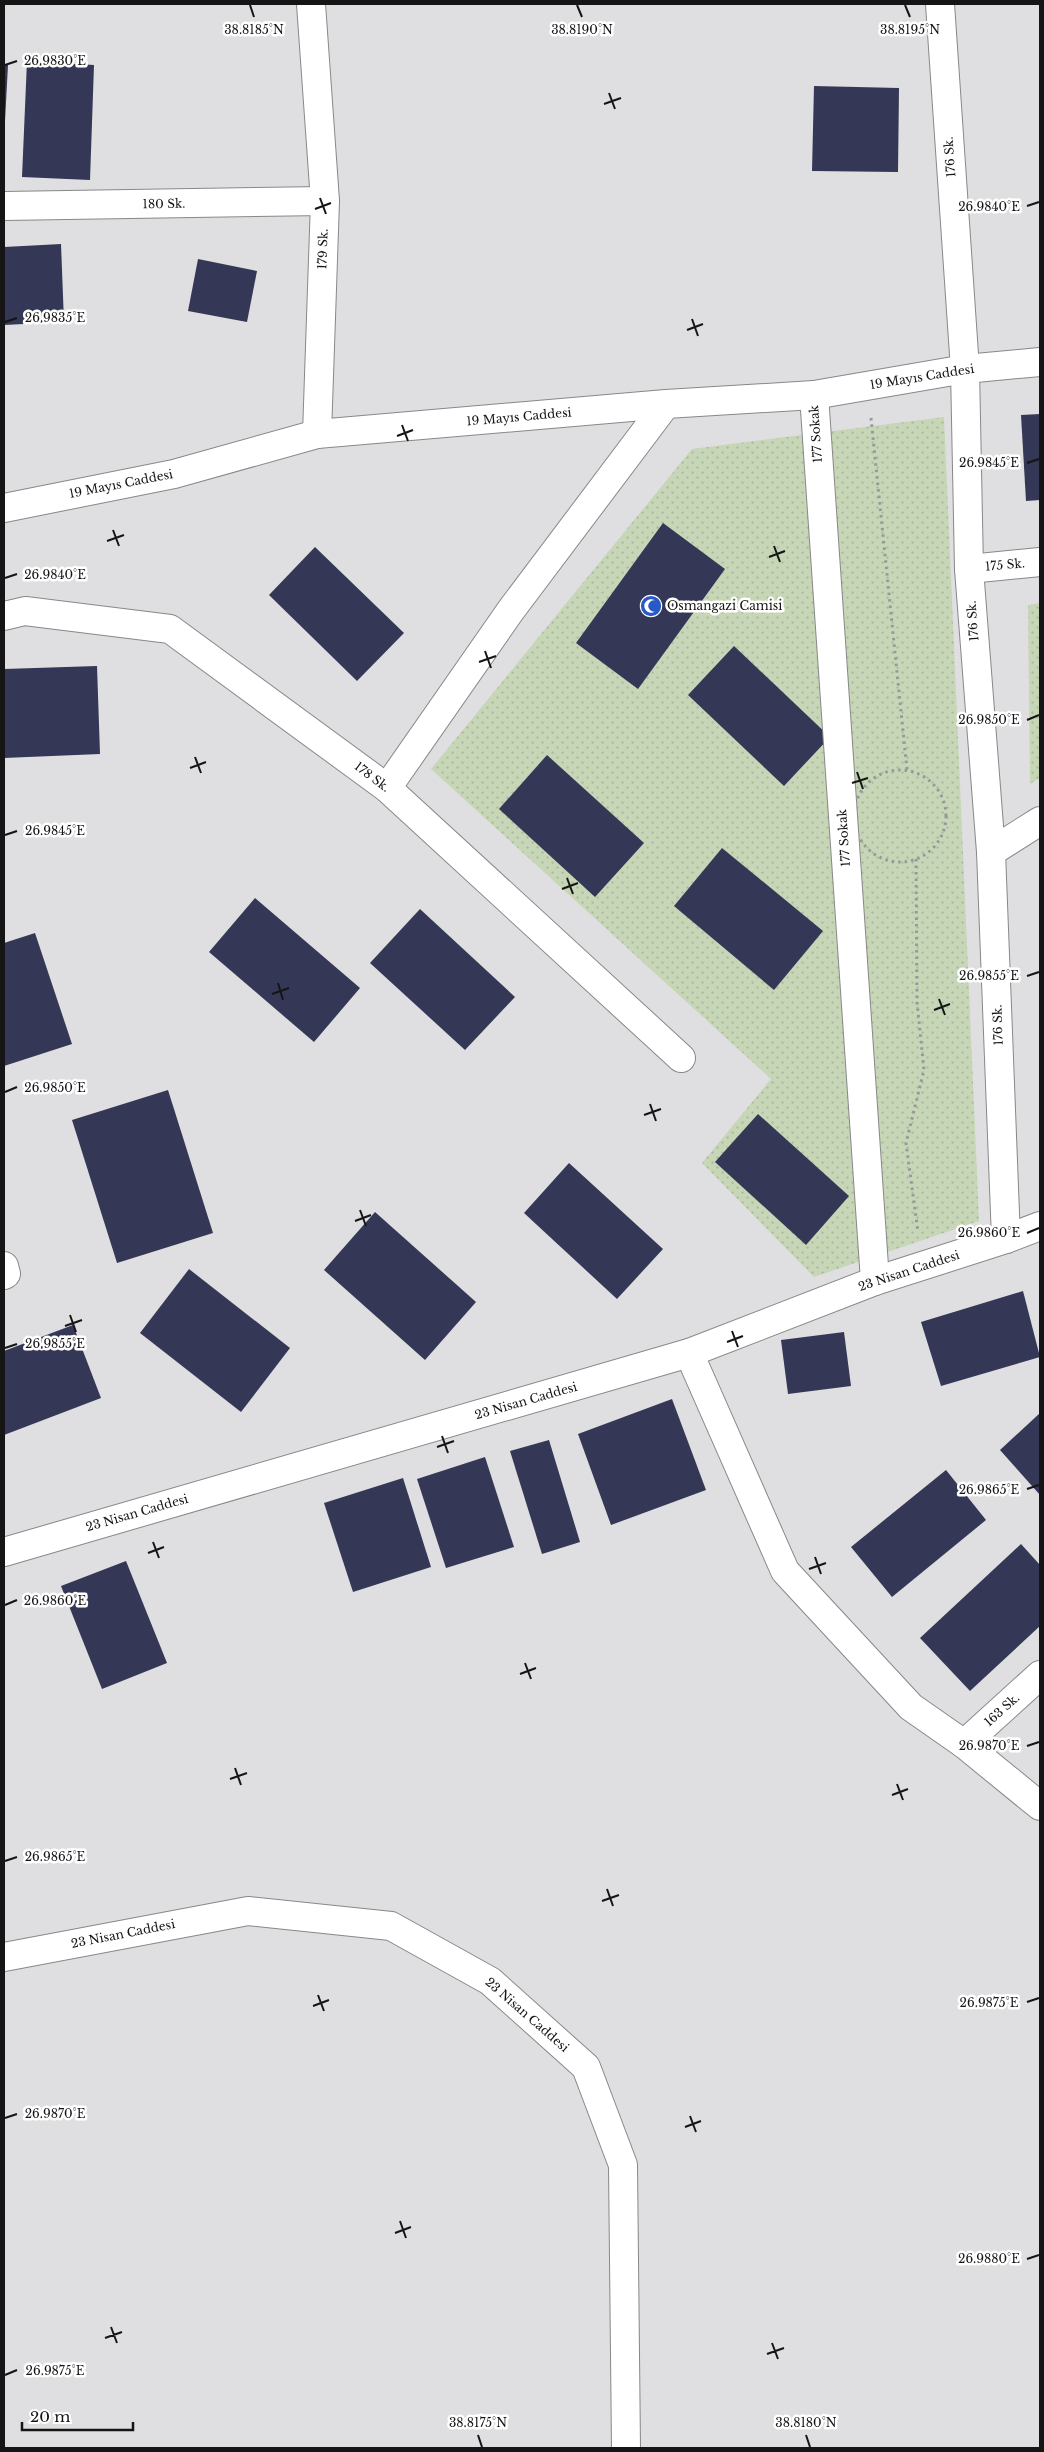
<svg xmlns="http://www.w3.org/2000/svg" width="1044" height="2452" viewBox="0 0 1044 2452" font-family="'Libre Baskerville',serif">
  <defs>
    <pattern id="grass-dots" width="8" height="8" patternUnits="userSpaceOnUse" patternTransform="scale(1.25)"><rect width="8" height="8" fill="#c6d6b6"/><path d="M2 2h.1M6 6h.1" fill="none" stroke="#a9b79c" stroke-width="1.8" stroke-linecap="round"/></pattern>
  </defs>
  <rect width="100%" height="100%" fill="#dfdfe1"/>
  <!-- grass -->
  <g fill="url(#grass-dots)">
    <polygon points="944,417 979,1221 814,1277 702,1163 771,1079 431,769 692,449"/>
    <polygon points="1040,603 1040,778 1030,784 1028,605"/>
  </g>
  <!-- building -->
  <g fill="#343756">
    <polygon points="27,61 94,65 90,180 22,177"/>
    <polygon points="4,64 8,65 5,121 4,121"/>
    <polygon points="814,86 899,88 898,172 812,171"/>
    <polygon points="61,244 64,322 4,325 4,247"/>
    <polygon points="198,259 257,271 247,322 188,311"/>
    <polygon points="1040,414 1040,500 1026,501 1021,415"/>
    <polygon points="663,523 725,569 638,689 576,643"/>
    <polygon points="315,547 404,633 357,681 269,595"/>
    <polygon points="734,646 830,737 784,786 688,695"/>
    <polygon points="97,666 100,754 4,758 4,669"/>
    <polygon points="547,755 644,843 595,897 499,809"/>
    <polygon points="722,848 823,931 774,990 674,906"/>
    <polygon points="255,898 360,988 314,1042 209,952"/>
    <polygon points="420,909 515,997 465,1050 370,963"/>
    <polygon points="35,933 72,1044 4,1066 4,943"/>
    <polygon points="168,1090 213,1233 117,1263 72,1120"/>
    <polygon points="758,1114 849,1196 806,1245 715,1162"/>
    <polygon points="569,1163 663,1249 617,1299 524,1213"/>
    <polygon points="375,1212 476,1302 425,1360 324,1270"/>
    <polygon points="189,1269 290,1348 241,1412 140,1333"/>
    <polygon points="1023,1291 1040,1357 941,1386 921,1322"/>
    <polygon points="73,1325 101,1398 4,1435 4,1351"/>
    <polygon points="844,1332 851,1386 788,1394 781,1340"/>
    <polygon points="672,1399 706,1490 611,1525 578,1434"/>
    <polygon points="1040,1413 1040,1495 1000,1450"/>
    <polygon points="549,1440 580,1542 542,1554 510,1451"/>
    <polygon points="485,1457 514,1547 446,1568 417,1479"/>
    <polygon points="946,1470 986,1520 892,1597 851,1547"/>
    <polygon points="403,1478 431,1567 353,1592 324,1503"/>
    <polygon points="1021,1544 1040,1565 1040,1626 970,1691 920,1638"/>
    <polygon points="126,1561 167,1663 102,1689 61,1586"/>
  </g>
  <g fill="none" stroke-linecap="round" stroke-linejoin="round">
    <!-- minor casing -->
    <g stroke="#88888a" stroke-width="30">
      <g id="minor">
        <polyline points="311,4 325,201 317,434"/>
        <polyline points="940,4 965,369 969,569 991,852 1006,1239"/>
        <polyline points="4,206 325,201"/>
        <polyline points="814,395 875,1281"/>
        <polyline points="969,569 1040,562"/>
        <polyline points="4,616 25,611 170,629 387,788 681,1058"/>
        <polyline points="387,788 511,610 666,404"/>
        <polyline points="991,852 1040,821"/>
        <polyline points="4,1266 6,1274 4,1275"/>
        <polyline points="689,1353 785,1571 911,1707 964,1744 1040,1806"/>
        <polyline points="964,1744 1040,1675"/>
      </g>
    </g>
    <!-- tertiary casing -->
    <g stroke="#88888a" stroke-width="30">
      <g id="tertiary">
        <polyline points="4,508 174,474 317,434 666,404 814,395 965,369 1040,362"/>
        <polyline points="4,1552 689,1353 875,1281 1006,1239 1040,1226"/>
        <polyline points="4,1957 248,1911 391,1926 490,1981 586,2067 623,2165 626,2448"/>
      </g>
    </g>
    <!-- path -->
    <g stroke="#98989a" stroke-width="3" stroke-dasharray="2.5 4" stroke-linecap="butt">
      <polyline points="871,418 907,770"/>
      <circle cx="900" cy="816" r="46"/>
      <polyline points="916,859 917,1002 924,1070 906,1143 918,1232"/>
    </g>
    <!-- minor -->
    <use href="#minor" stroke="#fff" stroke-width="28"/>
    <!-- tertiary -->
    <use href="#tertiary" stroke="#fff" stroke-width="28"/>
  </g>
  <!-- ticks -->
  <path fill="none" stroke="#151516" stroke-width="2" d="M 250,5 L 254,17M 577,5 L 582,17M 905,5 L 910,17M 5,65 L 17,61M 609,93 L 615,109M 604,104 L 621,98M 320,198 L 326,214M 1027,206 L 1039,202M 315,209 L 331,203M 692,319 L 698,336M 5,322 L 17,318M 687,330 L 703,324M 402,425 L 408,441M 397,436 L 413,430M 1027,463 L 1039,459M 113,530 L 119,546M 107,541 L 124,535M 774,546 L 780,562M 769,557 L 785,551M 5,578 L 17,574M 485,651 L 491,668M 479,662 L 496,656M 1027,720 L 1039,715M 195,757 L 201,773M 190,768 L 206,762M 857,772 L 863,789M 852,783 L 868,778M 5,835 L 17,831M 567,878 L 573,894M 562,889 L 578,883M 1027,976 L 1039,972M 278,983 L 283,1000M 272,994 L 289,988M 939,999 L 945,1015M 934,1010 L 950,1004M 5,1092 L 17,1087M 650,1104 L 656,1121M 644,1115 L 661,1109M 360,1210 L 366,1226M 355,1221 L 371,1215M 1027,1233 L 1039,1228M 70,1315 L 76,1332M 65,1326 L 82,1320M 732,1331 L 738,1347M 727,1342 L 743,1336M 5,1348 L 17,1344M 442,1436 L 448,1453M 437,1447 L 454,1441M 1027,1489 L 1039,1485M 153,1542 L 159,1558M 148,1553 L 164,1547M 815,1557 L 821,1574M 809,1569 L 826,1563M 5,1605 L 17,1600M 525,1663 L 531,1679M 520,1674 L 536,1668M 1027,1746 L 1039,1742M 235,1768 L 241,1785M 230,1779 L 247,1773M 897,1784 L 903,1800M 892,1795 L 908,1789M 5,1861 L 17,1857M 607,1889 L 613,1906M 602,1901 L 619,1895M 318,1995 L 324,2011M 1027,2002 L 1039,1998M 313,2006 L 329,2000M 690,2116 L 696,2132M 5,2118 L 17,2114M 685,2127 L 701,2121M 400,2221 L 406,2238M 395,2233 L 411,2227M 1027,2259 L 1039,2255M 111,2327 L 117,2343M 105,2338 L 122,2332M 772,2343 L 778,2359M 767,2354 L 784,2348M 5,2375 L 17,2370M 478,2435 L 482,2447M 806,2435 L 810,2447"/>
  <!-- icons -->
  <defs>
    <g id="mosque-disc" transform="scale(1.125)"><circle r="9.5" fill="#2959c7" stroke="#fff"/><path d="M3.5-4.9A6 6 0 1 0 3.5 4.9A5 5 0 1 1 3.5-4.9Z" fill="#fff"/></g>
  </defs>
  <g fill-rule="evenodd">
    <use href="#mosque-disc" x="651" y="606"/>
  </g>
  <g text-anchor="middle" stroke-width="5" stroke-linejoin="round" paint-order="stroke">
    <!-- street labels -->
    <g font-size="12" fill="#151516" stroke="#fff">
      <text transform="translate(950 157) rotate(-94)" y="4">176 Sk.</text>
      <text transform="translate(164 204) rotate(-1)" y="4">180 Sk.</text>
      <text transform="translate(323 249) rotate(-88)" y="4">179 Sk.</text>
      <text transform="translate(922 377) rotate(-9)" y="4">19 Mayıs Caddesi</text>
      <text transform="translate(519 417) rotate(-5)" y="4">19 Mayıs Caddesi</text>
      <text transform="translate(816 434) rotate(-94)" y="4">177 Sokak</text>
      <text transform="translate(121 484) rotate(-11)" y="4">19 Mayıs Caddesi</text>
      <text transform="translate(1005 565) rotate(-5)" y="4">175 Sk.</text>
      <text transform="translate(973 621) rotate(-94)" y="4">176 Sk.</text>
      <text transform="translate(372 777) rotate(37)" y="4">178 Sk.</text>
      <text transform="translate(844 838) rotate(-94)" y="4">177 Sokak</text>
      <text transform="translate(998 1025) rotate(-92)" y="4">176 Sk.</text>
      <text transform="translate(909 1271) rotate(-18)" y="4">23 Nisan Caddesi</text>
      <text transform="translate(526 1401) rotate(-16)" y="4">23 Nisan Caddesi</text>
      <text transform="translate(137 1513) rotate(-16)" y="4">23 Nisan Caddesi</text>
      <text transform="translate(1002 1710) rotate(-42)" y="4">163 Sk.</text>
      <text transform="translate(123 1934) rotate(-11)" y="4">23 Nisan Caddesi</text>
      <text transform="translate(527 2015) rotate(41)" y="4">23 Nisan Caddesi</text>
    </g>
    <!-- poi labels -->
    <g font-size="12" fill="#151516" stroke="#fff" text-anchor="start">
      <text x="667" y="610">Osmangazi Camisi</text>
    </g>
  </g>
  <g font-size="12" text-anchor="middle" fill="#151516" stroke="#fff" stroke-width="5" stroke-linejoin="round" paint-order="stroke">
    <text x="254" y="34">38.8185°N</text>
    <text x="582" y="34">38.8190°N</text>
    <text x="910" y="34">38.8195°N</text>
    <text x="55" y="65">26.9830°E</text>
    <text x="989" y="211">26.9840°E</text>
    <text x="55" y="322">26.9835°E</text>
    <text x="989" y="467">26.9845°E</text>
    <text x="55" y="579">26.9840°E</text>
    <text x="989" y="724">26.9850°E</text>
    <text x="55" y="835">26.9845°E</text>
    <text x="989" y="980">26.9855°E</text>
    <text x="55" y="1092">26.9850°E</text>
    <text x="989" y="1237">26.9860°E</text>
    <text x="55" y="1348">26.9855°E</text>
    <text x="989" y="1494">26.9865°E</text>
    <text x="55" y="1605">26.9860°E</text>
    <text x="989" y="1750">26.9870°E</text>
    <text x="55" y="1861">26.9865°E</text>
    <text x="989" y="2007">26.9875°E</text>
    <text x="55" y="2118">26.9870°E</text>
    <text x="989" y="2263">26.9880°E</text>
    <text x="55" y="2375">26.9875°E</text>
    <text x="478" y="2427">38.8175°N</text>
    <text x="806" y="2427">38.8180°N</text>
  </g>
  <!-- border -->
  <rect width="1044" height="2452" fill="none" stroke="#151516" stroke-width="10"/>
  <!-- scale -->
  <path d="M22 2422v8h111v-8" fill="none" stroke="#151516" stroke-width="2.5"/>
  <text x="30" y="2422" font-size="15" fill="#151516" stroke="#ffffff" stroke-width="4" paint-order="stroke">20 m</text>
</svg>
